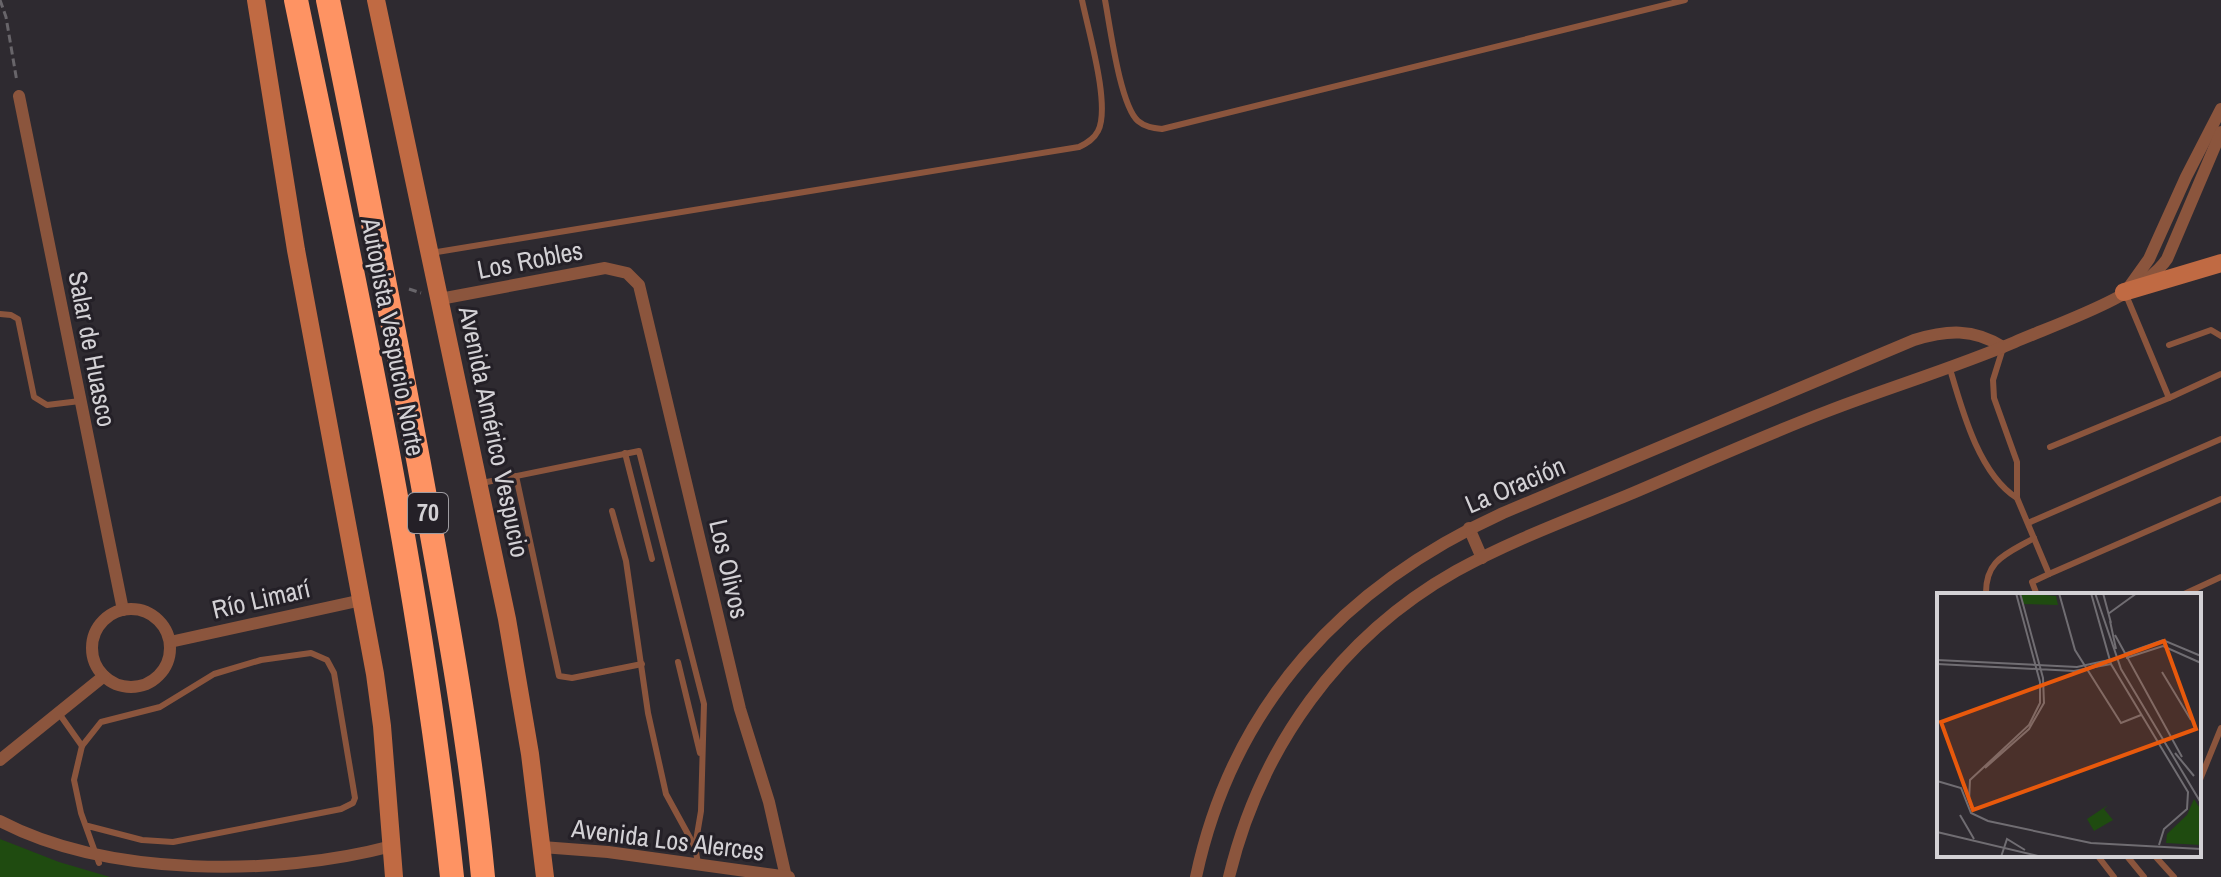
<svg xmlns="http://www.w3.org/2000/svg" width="2221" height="877" viewBox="0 0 2221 877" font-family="'Archivo Narrow',sans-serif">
  <rect width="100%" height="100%" fill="#2e2a30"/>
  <!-- green -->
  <polygon fill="#1f4b10" points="0,839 59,862 110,877 0,877"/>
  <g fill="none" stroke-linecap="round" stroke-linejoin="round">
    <!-- path -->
    <g stroke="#68656a" stroke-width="3" stroke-dasharray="8 4" stroke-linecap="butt">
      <polyline points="0,0 6,17 17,82"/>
      <polyline points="409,289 421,293"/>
    </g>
    <!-- lane -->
    <g stroke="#8b553d" stroke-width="6">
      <path d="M 1105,0 C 1110,26 1120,105 1138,121 C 1145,127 1153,128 1162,129 L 1685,0"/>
      <path d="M 431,253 L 1079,147 C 1087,143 1094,139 1098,131 C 1111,106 1088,30 1082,0"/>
      <polyline points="0,314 11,315 18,319 34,397 47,405 80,401"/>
      <polyline points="2169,345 2211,330 2221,336"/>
      <polyline points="2003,348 1993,380 1994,398 2017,462 2017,498 2049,574 2032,582 2037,595"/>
      <path d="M 1950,369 C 1962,410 1979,474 2017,498"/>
      <polyline points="2169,398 2221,374"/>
      <polyline points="2050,447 2169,398 2126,295"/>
      <polyline points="625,453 652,559"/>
      <polyline points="516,476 559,676 572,678 642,664"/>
      <polyline points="482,483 639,451 704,704 701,811 695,847 698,863"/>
      <polyline points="612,511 626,561 648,713 666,794 695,847"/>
      <polyline points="2028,523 2221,439"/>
      <polyline points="2049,574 2221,499"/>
      <path d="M 1986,595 C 1985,559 2007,554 2034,538"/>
      <polyline points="2182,595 2221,577"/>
      <polyline points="678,662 700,753"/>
      <polyline points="58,712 82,746"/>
      <polyline points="2199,782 2221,728"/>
      <polyline points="88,826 142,840 173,842 341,809 353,803 355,798 334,673 327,660 311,653 261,660 214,674 160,707 101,722 82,746 74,780 81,813 99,863"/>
      <polyline points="2097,855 2114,877"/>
      <polyline points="2126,855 2144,877"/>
      <polyline points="2154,855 2174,877"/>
    </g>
    <!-- street -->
    <g stroke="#8b553d" stroke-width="12">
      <polyline points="19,96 123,610"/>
      <polyline points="2129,287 2149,259 2186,177 2221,109"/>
      <polyline points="440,299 605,268 627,273 639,285 740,709 769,802 786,877"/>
      <polyline points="1469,528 1482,558"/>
      <circle cx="131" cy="648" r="39"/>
      <polyline points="170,642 362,600"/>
      <polyline points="0,760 104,676"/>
      <path d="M 0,821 C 107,877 275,877 392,846"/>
      <polyline points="542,847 608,852 789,877"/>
      <path d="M 1196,877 C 1233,703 1345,585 1503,513 L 1914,340 C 1947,330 1973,328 2003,347"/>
      <path d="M 1229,877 C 1260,748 1339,637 1456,571 C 1510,541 1570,519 1628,495 C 1694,467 1760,437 1828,411 C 1890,387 1954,368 2015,342 C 2056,324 2142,296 2167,259 L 2221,132"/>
    </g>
    <!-- secondary -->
    <g stroke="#c06a43" stroke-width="18">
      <polyline points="256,0 296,250 375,674 382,726 394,877"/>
      <polyline points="376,0 507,619 530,754 545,877"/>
      <polyline points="2124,292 2221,263"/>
    </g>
    <!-- highway -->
    <g stroke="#fe9363" stroke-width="24">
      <path d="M 296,0 C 356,290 421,582 452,877"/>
      <path d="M 328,0 C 360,154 390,309 419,464 C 444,601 470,738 483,877"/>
    </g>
  </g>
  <g text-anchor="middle" stroke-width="6" stroke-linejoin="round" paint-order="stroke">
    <!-- shield labels -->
    <rect fill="#242027" stroke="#9e9ca1" stroke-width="2" x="408" y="493" width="40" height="40" rx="6"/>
    <g font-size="24" font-weight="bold" fill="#d3d1d5">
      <text x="428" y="521">70</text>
    </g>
    <!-- street labels -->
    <g font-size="26" fill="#d3d1d5" stroke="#242027">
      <text transform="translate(530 260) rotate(-11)" y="9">Los Robles</text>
      <text transform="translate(393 337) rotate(79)" y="9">Autopista Vespucio Norte</text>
      <text transform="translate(92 349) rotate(79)" y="9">Salar de Huasco</text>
      <text transform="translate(494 432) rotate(78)" y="9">Avenida Américo Vespucio</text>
      <text transform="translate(1515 485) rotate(-23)" y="9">La Oración</text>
      <text transform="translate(729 569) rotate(77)" y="9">Los Olivos</text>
      <text transform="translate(261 599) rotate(-13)" y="9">Río Limarí</text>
      <text transform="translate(668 840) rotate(7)" y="9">Avenida Los Alerces</text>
    </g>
  </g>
  <!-- overview -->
  <g transform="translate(1937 593)">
    <rect width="264" height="264" fill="#2e2a30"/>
    <path d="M 84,0 L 119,3 L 121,12 L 86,11 ZM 257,206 L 264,217 L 264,252 L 229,250 L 230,241 L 250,222 ZM 171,212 L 167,216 L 176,227 L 157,238 L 150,226 Z" fill="#1f4b10"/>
    <path fill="none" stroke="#706d72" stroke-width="2" d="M 122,0 L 138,57 L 184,130 L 204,122M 154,0 L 174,71 L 251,199 L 250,216 L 227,236 L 222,252M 158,0 L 184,76 L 264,210M 166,0 L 174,30M 171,21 L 200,0M 173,28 L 179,56M 178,42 L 245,164M 187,61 L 226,47 L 264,63M 189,65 L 226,53 L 264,70M 0,67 L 140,74 L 172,67M 0,71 L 137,78 L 174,71M 225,79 L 254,127M 238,160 L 257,183M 48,175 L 92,136 L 107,110 L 106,85 L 83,0M 0,188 L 24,195 L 34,220 L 51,228 L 154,250 L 264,256M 32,208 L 33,187 L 92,132 L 103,110 L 103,89 L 79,0M 23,222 L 37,246M 0,239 L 105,264M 64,264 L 70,246 L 88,257"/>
    <path fill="#e8590c" fill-opacity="0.15" stroke="#e8590c" stroke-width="4" d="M 227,48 L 259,136 L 36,217 L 4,129 Z"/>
    <rect width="264" height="264" fill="none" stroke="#d3d1d5" stroke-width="4"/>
  </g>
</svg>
